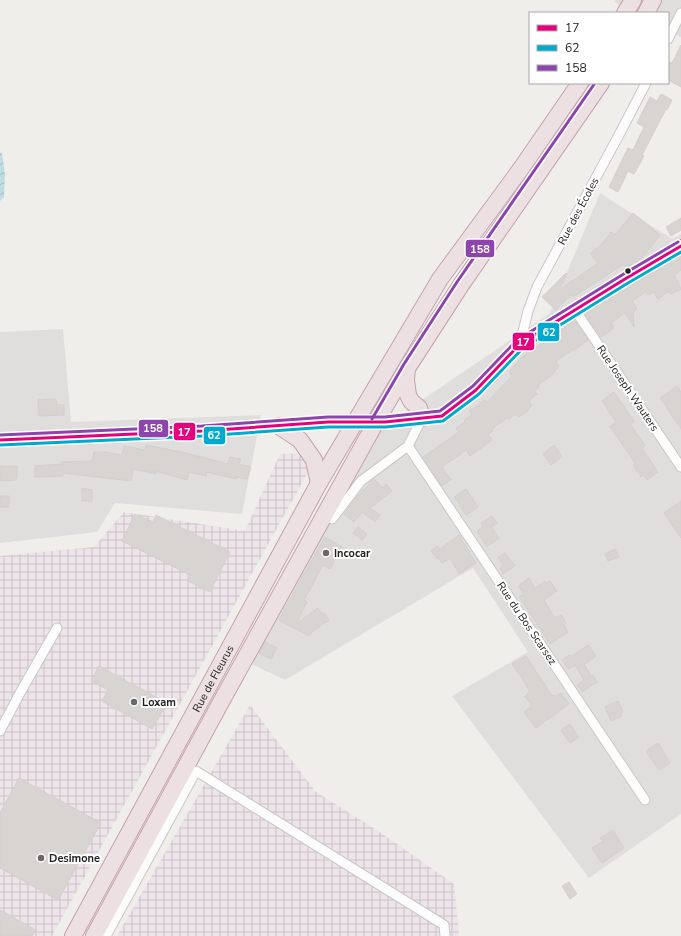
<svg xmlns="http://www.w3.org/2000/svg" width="681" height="936" viewBox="0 0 681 936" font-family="'Nunito Sans',sans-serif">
  <defs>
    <pattern id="industrial-grid" width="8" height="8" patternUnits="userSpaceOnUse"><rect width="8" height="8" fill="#ede4e9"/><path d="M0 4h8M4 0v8" fill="none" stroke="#cbc3c8"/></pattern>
    <pattern id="water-waves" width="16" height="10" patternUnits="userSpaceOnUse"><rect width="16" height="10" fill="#bfdbe3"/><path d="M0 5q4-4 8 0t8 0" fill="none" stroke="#a4bcc2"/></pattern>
  </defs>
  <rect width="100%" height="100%" fill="#f0eeeb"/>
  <!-- residential -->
  <g fill="#dfdedc">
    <polygon points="615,0 681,0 681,37 668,31 668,13 635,13 614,2"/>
    <polygon points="600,193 672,239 681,234 681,814 589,878 452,696 528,652 473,568 285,680 249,663 379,429 550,313"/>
    <polygon points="63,329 71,422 261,415 242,514 115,503 97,532 0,543 0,332"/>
  </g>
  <!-- industrial -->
  <g fill="url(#industrial-grid)">
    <polygon points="319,452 52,936 0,936 0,556 94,547 124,512 245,531 280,454"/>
    <polygon points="250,705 315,791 384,835 454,884 459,936 117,936"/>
  </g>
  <!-- water -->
  <polygon fill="url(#water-waves)" points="0,152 2,154 5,174 4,197 0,201"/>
  <!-- building -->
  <g fill="#d7d4d2" stroke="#d3d0cc">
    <polygon points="681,45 681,87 668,80 668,62 672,63"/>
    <polygon points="661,94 672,100 667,110 666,109 642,155 644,156 634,174 628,171 618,192 609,187 628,148 633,150 644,127 637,123 650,97 657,101"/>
    <polygon points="633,213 660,235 642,258 627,267 624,264 573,297 571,295 556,310 542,297 566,273 567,274 559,290 598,263 590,254 603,243 611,232 615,235"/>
    <polygon points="681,218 681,230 671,236 666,227"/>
    <polygon points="681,255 681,270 674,275 681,289 671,294 669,291 658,299 654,292 648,295 646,292 632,301 637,309 633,312 634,327 625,313 611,323 614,328 601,337 585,314 586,313"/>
    <polygon points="574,321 575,321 588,340 577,348 573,350 572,350 556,361 559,366 552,375 538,385 539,387 534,391 537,394 529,401 532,406 529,409 529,410 519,417 515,414 509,419 507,418 495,426 495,427 492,429 493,431 488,434 492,440 470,456 466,450 442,467 451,480 442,486 423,457 459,432 456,428 465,422 464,420 472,415 469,411 485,400 487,402 512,376 509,372 523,356"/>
    <polygon points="677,386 681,392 681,429 660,398"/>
    <polygon points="614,392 634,421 630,424 645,446 642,448 658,472 647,480 644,475 641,477 633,465 635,463 610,427 616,422 602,401"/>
    <polygon points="56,399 57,405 64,405 64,415 39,416 38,400"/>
    <polygon points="146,445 182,452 228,464 230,457 241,459 239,464 251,467 247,479 236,477 236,479 207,472 206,476 189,472 187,480 156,471 156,474 133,469 131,481 63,473 63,476 35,477 35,466 62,464 61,462 92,461 94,452 106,452 122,455 124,446 145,450"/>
    <polygon points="554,445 562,457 551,465 543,454"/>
    <polygon points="0,466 17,466 17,478 16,478 16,480 0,481"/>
    <polygon points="374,479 383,488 386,484 392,491 370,508 380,515 375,522 362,512 354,522 344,514 357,497"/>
    <polygon points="82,488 92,490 92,501 82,501"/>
    <polygon points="466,489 478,507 466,515 454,497"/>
    <rect x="0" y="496" width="9" height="11"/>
    <polygon points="681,501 681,538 664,513"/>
    <polygon points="135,514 153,522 156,515 230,552 210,592 188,581 190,575 122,541"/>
    <polygon points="492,516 497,523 491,527 499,538 487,547 477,531 483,527 481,523"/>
    <polygon points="358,527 367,534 362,540 353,533"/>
    <polygon points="459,535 476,563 459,574 450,558 442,563 438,558 437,559 431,551 437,546 440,549"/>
    <polygon points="325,537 342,547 330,569 323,565 304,600 307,602 296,624 318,608 322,614 324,613 329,620 312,632 309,636 279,620 301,579"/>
    <polygon points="615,549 619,557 608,561 605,554"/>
    <polygon points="505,553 515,566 503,574 500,568 503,565 498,557"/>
    <polygon points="529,578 535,588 545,581 547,583 550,581 557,591 544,600 555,618 561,615 566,623 564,625 568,632 550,644 519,597 524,594 518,586"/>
    <polygon points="265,642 277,648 271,659 259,653"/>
    <polygon points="588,645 596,656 584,665 592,676 593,675 597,682 582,692 577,685 584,680 575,665 568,669 562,660 570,655 571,657"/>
    <polygon points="526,656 552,696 554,695 555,697 561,693 569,704 536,728 524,712 532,706 525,696 530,692 526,686 527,686 512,664"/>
    <polygon points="99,666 167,703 152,729 102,701 108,690 91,681"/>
    <polygon points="618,701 623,712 620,713 622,716 611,721 605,707"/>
    <polygon points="570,724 579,737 570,743 561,730"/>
    <polygon points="658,743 670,763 659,770 646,751"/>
    <polygon points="19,778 101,823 58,900 0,868 0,813"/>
    <polygon points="613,830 624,848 602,863 592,848 603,841 600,838"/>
    <polygon points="569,882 577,894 570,899 562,886"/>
    <polygon points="0,910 36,930 32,936 0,936"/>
  </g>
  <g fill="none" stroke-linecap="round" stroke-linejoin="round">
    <!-- street casing -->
    <g stroke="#c9c8c7" stroke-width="11">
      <g id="street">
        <polyline points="668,39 681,13"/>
        <polyline points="575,310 681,467"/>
        <polyline points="520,344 528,311 537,287 620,133 646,83"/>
        <polyline points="408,446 645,800"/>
        <polyline points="332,519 361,481 408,446 422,418"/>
        <polyline points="0,731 20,693 57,628"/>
        <polyline points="106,936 196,771 444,925 445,936"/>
      </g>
    </g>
    <!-- secondary casing -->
    <g stroke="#999a82" stroke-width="14">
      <polyline id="secondary" points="0,440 202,431 328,422 385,422 442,416 476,390 520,344 625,279 681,246"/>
    </g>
    <!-- highway casing -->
    <g stroke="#c5a2ac" stroke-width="18">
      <g id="highway">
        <polyline points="625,13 633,0"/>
        <polyline points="646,13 653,0"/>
        <polyline points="407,369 406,380 408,395 411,401 419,408 422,418"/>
        <polyline points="279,426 300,440 314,460 319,483"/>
        <path id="s1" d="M 73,936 L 319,483 L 440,279 L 520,170 L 580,83"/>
        <polyline points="94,936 221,702 376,422 408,367 461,285 601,83"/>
      </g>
    </g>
    <!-- street -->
    <use href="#street" stroke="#fdfcfc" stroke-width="9"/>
    <!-- secondary -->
    <use href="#secondary" stroke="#f4f4ed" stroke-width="12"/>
    <!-- highway -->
    <use href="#highway" stroke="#ece0e2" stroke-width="16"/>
    <!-- bus-1 casing -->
    <g stroke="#fff" stroke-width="6">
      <polyline id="bus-1" points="0,440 202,431 328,422 385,422 442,416 476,390 520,344 625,279 681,246"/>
    </g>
    <!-- bus-2 casing -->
    <g stroke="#fff" stroke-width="6">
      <polyline id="bus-2" points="0,445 202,436 328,427 386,427 443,421 479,394 523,348 628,283 681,252"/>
    </g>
    <!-- bus-3 casing -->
    <g stroke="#fff" stroke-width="6">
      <g id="bus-3">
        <polyline points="372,419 404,364 457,282 595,83"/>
        <polyline points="0,435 202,426 328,417 385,417 440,411 473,386 517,340 622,275 678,242"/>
      </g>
    </g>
    <!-- bus-1 -->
    <use href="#bus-1" stroke="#e5007d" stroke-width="3"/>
    <!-- bus-2 -->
    <use href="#bus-2" stroke="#00a9ce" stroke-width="3"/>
    <!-- bus-3 -->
    <use href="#bus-3" stroke="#8e44ad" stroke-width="3"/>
  </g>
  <!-- markers -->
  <circle fill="#222" stroke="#fff" stroke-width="1.5" cx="628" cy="271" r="3.5"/>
  <g fill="#6a6968" stroke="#fff" stroke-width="1.5">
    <circle cx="326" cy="553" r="4"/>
    <circle cx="134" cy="702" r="4"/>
    <circle cx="41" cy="858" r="4"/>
  </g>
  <g text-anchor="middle" stroke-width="4" stroke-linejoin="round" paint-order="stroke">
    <!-- street labels -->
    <g font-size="11" fill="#222" stroke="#fff">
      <text transform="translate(578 211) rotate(-62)" y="4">Rue des Écoles</text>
      <text transform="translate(628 388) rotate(56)" y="4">Rue Joseph Wauters</text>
      <text transform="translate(527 623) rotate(56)" y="4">Rue du Bos Scarsez</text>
      <text dy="4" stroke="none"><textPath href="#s1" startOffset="293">Rue de Fleurus</textPath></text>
    </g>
    <!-- poi labels -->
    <g font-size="11" font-weight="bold" fill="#222" stroke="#fff" text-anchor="start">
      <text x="334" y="557">Incocar</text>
      <text x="142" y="706">Loxam</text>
      <text x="49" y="862">Desimone</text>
    </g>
  </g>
  <g stroke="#fff" stroke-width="1.5">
    <rect x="465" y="239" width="30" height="19" rx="4" fill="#8e44ad"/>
    <rect x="537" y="322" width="23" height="20" rx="4" fill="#00a9ce"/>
    <rect x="512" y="332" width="23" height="19" rx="4" fill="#e5007d"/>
    <rect x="138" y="419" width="31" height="19" rx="4" fill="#8e44ad"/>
    <rect x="173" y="422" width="23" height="19" rx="4" fill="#e5007d"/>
    <rect x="203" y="426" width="23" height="19" rx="4" fill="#00a9ce"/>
  </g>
  <g font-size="11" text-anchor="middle" font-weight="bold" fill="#fff">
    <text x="480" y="253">158</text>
    <text x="549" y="336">62</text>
    <text x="523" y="346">17</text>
    <text x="153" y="432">158</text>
    <text x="184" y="436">17</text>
    <text x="214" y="439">62</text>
  </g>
  <!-- legend -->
  <rect x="529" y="12" width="140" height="72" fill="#ffffff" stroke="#a7a7a7"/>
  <rect x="537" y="25" width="20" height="6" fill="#e5007d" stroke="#a7a7a7"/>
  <text x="565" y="32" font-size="12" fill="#222222">17</text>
  <rect x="537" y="45" width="20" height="6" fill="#00a9ce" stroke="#a7a7a7"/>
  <text x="565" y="52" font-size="12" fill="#222222">62</text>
  <rect x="537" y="65" width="20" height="6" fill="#8e44ad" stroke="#a7a7a7"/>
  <text x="565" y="72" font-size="12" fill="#222222">158</text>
</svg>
